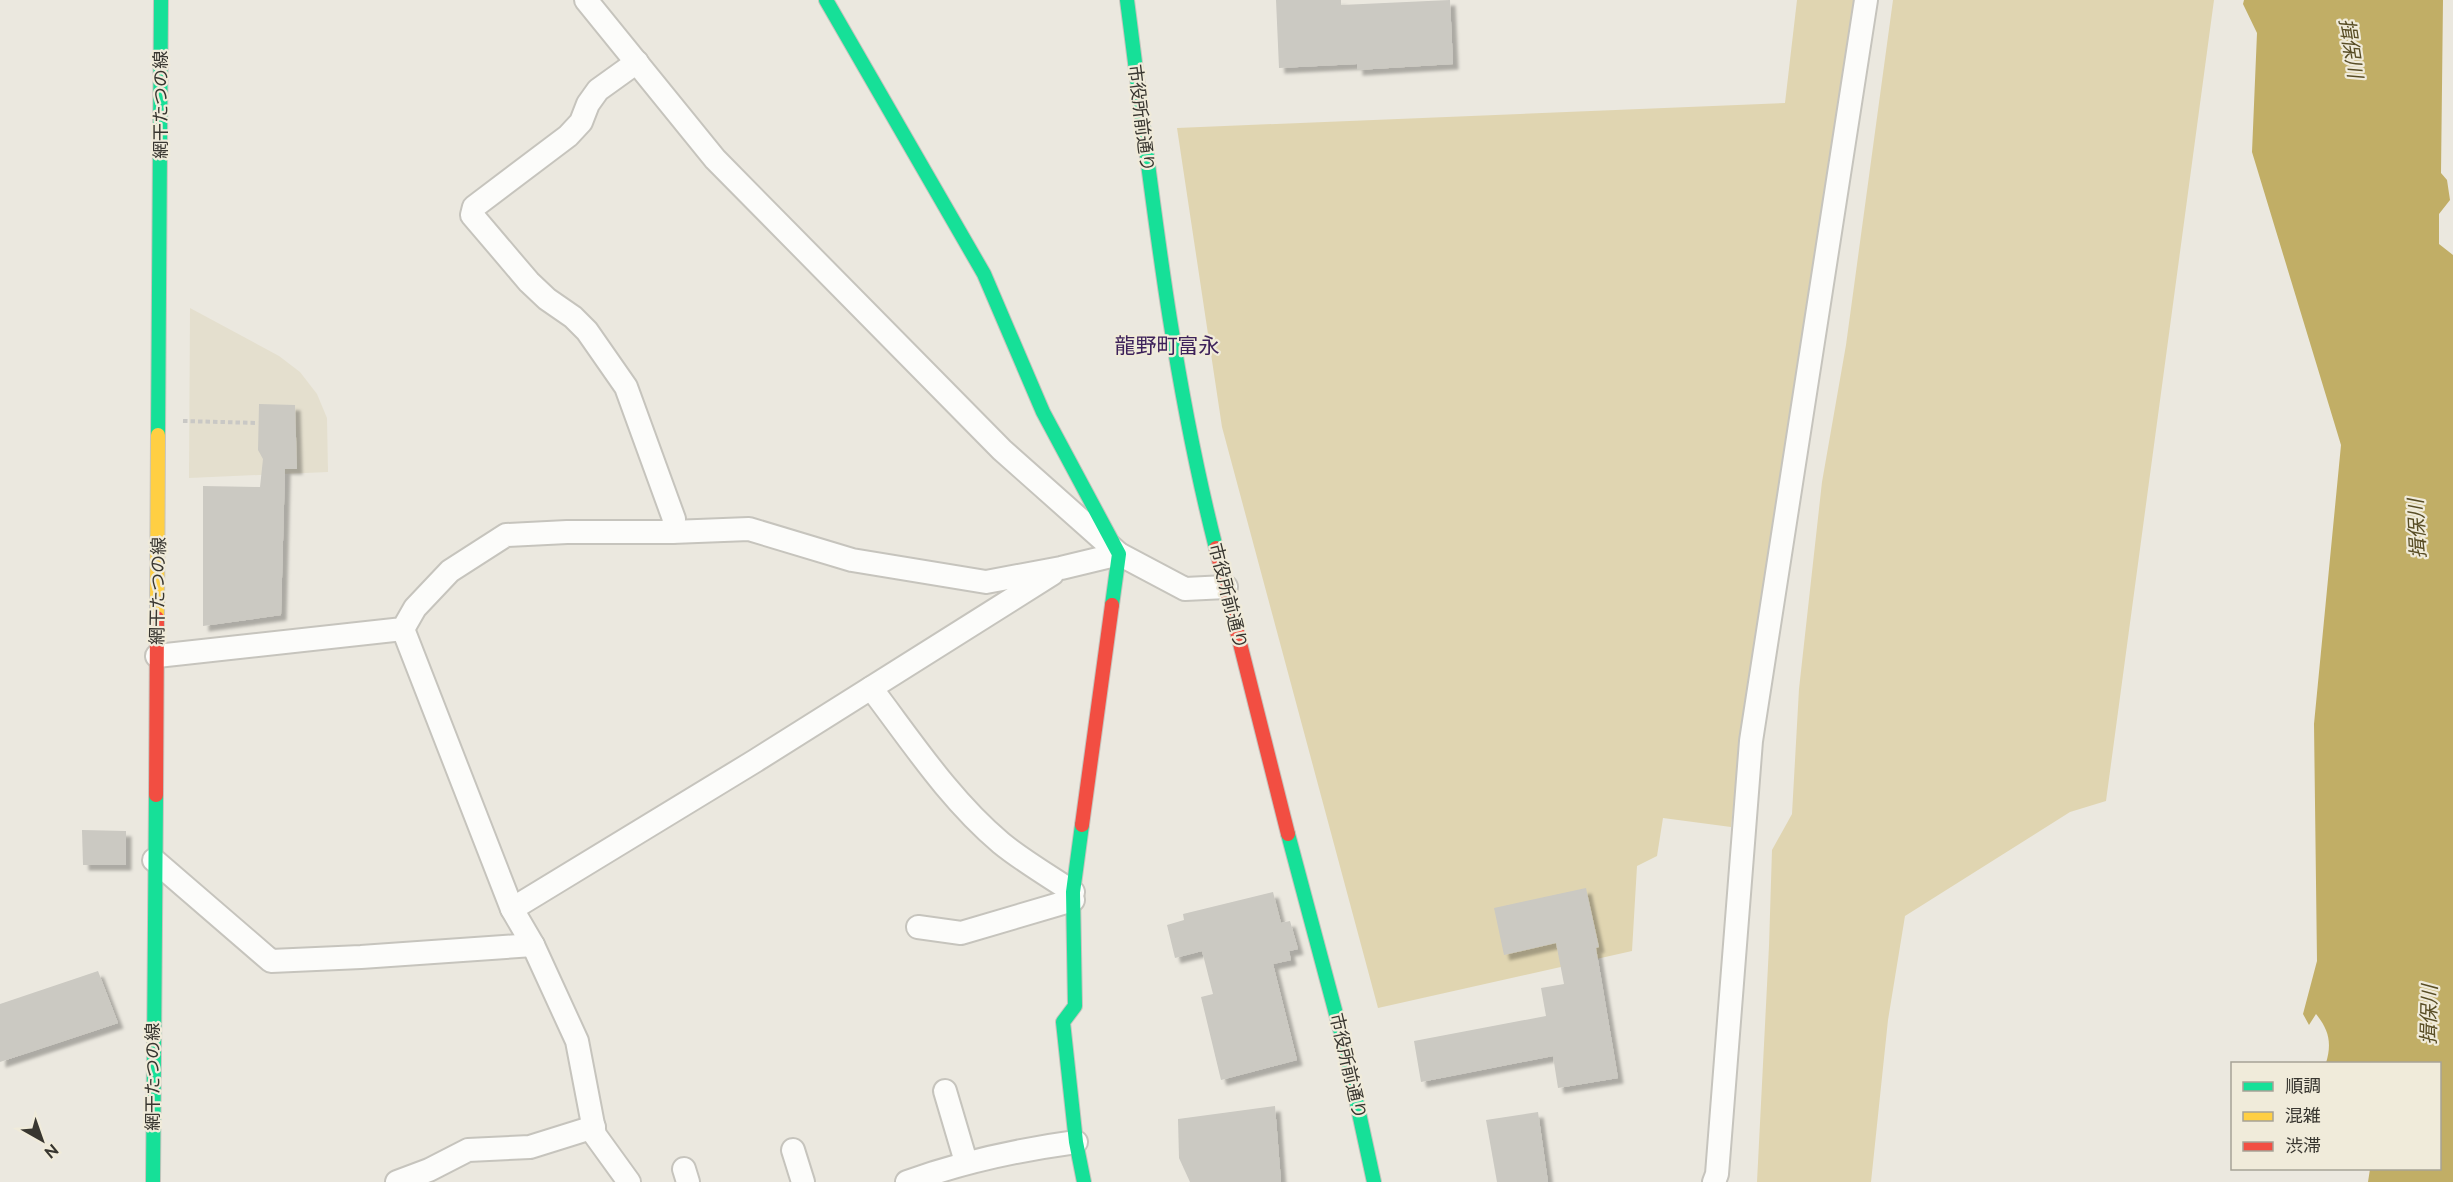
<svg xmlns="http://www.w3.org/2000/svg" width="2453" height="1182" viewBox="0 0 2453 1182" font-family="Raleway,'Noto Sans JP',sans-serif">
  <defs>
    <filter id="shadow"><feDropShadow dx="5.5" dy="5.5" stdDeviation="1.5" flood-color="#0004"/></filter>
  </defs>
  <rect width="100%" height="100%" fill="#ebe8df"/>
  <!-- built -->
  <polygon fill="#e4dfce" points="190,308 279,356 300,372 317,394 327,418 328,472 189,478"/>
  <!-- green -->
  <g fill="#e0d5b1">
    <path d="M 1797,0 L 1855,0 C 1818,276 1762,550 1731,827 L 1663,818 L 1657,856 L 1637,866 L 1632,951 L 1378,1008 L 1222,427 L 1177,128 L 1785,103 Z"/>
    <polygon points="1893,0 2214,0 2106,801 2070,812 1905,916 1888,1020 1871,1182 1757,1182 1769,946 1772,850 1792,814 1799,689 1822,482 1846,345"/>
  </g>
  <!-- water -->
  <path fill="#c1ae66" d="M 2244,0 L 2443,0 L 2441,173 L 2447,180 L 2450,200 L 2439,214 L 2439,244 L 2453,255 L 2453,1182 L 2368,1182 L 2370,1169 L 2440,1168 L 2440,1064 L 2326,1063 C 2332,1043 2329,1030 2316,1014 L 2309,1025 L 2303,1014 L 2317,961 L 2314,724 L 2341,445 L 2252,152 L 2257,33 L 2243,4 Z"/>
  <!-- building -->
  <g fill="#cbc9c2" filter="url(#shadow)">
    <polygon points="1276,0 1341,0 1341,5 1450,0 1453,64 1357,70 1357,64 1279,68"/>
    <polygon points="259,404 295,405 297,469 285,469 281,615 203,626 203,486 260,487 263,459 258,450"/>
    <polygon points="82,830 126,831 126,865 83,865"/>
    <polygon points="1586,888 1599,947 1596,948 1618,1078 1558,1088 1553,1056 1421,1082 1414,1041 1546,1016 1541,988 1564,984 1556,943 1504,955 1494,908"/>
    <polygon points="1273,892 1281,923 1290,921 1298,949 1289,951 1291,960 1273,964 1297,1060 1221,1080 1201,997 1213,994 1202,951 1175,958 1167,925 1184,920 1183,914"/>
    <polygon points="98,971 118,1023 0,1062 0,1004"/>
    <polygon points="1275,1106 1281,1182 1190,1182 1179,1158 1178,1119"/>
    <polygon points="1538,1112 1548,1182 1497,1182 1486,1120"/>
  </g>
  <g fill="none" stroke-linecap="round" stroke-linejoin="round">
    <!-- street casing -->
    <g stroke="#c6c4bd" stroke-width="26">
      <g id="street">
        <polyline points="586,0 715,159 1002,450 1119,554 1185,589 1226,587"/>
        <polyline points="637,62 598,90 588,104 581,122 568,136 474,207 472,215 529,282 547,299 573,317 587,331 626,387 674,519 672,532"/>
        <polyline points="403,629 512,909"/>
        <polyline points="157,656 403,629 415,608 450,571 506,535 567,532 672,532 749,529 852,560 986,582 1061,568 1119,554"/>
        <path d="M 871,688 C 912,742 949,799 1001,843 C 1023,861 1049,876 1073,892"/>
        <polyline points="154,860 271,961 361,957 533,945"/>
        <polyline points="918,927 961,933 1073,900"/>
        <polyline points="945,1091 966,1162"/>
        <polyline points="793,1150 803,1182"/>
        <polyline points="684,1169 688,1182"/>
        <polyline points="397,1182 429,1170 468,1150 530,1147 594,1127"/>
        <polyline points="629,1182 595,1135 577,1041 533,945 512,909 755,761 1052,574"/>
        <path d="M 907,1182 C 962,1162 1017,1150 1076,1142"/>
        <polyline points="1714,1182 1717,1174 1751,741 1866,0"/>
      </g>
    </g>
    <!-- fast casing -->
    <g stroke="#c6c4bd" stroke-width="16">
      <g id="fast">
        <polyline points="826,0 984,274 1043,412 1119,554 1112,605"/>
        <path d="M 1127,0 C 1151,184 1170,368 1216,548"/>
        <polyline points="158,435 161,0"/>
        <polyline points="1082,825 1073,892 1075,1006 1063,1022 1076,1142 1084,1182"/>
        <polyline points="1288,834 1344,1044 1374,1182"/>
        <polyline points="153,1182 156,795"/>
      </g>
    </g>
    <!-- slow casing -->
    <g stroke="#c6c4bd" stroke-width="16">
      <polyline id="slow" points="157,618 158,435"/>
    </g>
    <!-- jam casing -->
    <g stroke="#c6c4bd" stroke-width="16">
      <g id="jam">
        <polyline points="1216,548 1288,834"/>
        <polyline points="156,795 157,618"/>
        <polyline points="1082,825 1112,605"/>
      </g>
    </g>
    <!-- path -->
    <polyline stroke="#c9c8c5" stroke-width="4" stroke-dasharray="4.5 3" stroke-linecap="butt" points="183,421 258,423"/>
    <!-- street -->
    <use href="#street" stroke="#fcfcfa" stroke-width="22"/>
    <!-- fast -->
    <use href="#fast" stroke="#16e098" stroke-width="14"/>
    <!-- slow -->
    <use href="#slow" stroke="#ffcf43" stroke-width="14"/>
    <!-- jam -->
    <use href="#jam" stroke="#f24e42" stroke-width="14"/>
  </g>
  <g text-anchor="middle" stroke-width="4.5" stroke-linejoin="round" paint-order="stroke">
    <!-- street labels -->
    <g font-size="18" fill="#383630" stroke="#f0ebda">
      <text transform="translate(161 105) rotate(-90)" y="6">網干たつの線</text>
      <text transform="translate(1141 118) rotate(83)" y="6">市役所前通り</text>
      <text transform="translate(158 591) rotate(-89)" y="6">網干たつの線</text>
      <text transform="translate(1228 596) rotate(76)" y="6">市役所前通り</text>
      <text transform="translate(1348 1066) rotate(77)" y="6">市役所前通り</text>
      <text transform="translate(153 1077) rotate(-90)" y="6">網干たつの線</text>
    </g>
    <!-- water labels -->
    <g font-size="20" font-style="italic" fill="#584d25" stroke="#f0ebda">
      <text transform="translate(2351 48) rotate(81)" y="7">揖保川</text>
      <text transform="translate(2417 529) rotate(-93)" y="7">揖保川</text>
      <text transform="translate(2429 1015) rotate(-89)" y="7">揖保川</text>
    </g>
    <!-- quarter labels -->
    <g font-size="21" fill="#3d215a" stroke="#f0ebda">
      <text x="1167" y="353">龍野町富永</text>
    </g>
  </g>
  <!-- legend -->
  <rect x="2231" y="1062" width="210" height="108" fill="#f0ebda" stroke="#a6a396" stroke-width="1.5"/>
  <rect x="2243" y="1082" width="30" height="9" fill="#16e098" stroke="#a6a396" stroke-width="1.5"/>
  <text x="2285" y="1092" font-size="18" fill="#383630">順調</text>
  <rect x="2243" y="1112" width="30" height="9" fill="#ffcf43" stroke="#a6a396" stroke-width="1.5"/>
  <text x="2285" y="1122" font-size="18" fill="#383630">混雑</text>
  <rect x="2243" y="1142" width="30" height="9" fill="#f24e42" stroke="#a6a396" stroke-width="1.5"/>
  <text x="2285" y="1152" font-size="18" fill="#383630">渋滞</text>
  <!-- north arrow -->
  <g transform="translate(42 1140) rotate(140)" stroke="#f0ebda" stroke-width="4.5" paint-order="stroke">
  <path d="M0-4.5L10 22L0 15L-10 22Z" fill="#383630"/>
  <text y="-9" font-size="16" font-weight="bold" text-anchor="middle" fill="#383630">N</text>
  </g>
</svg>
